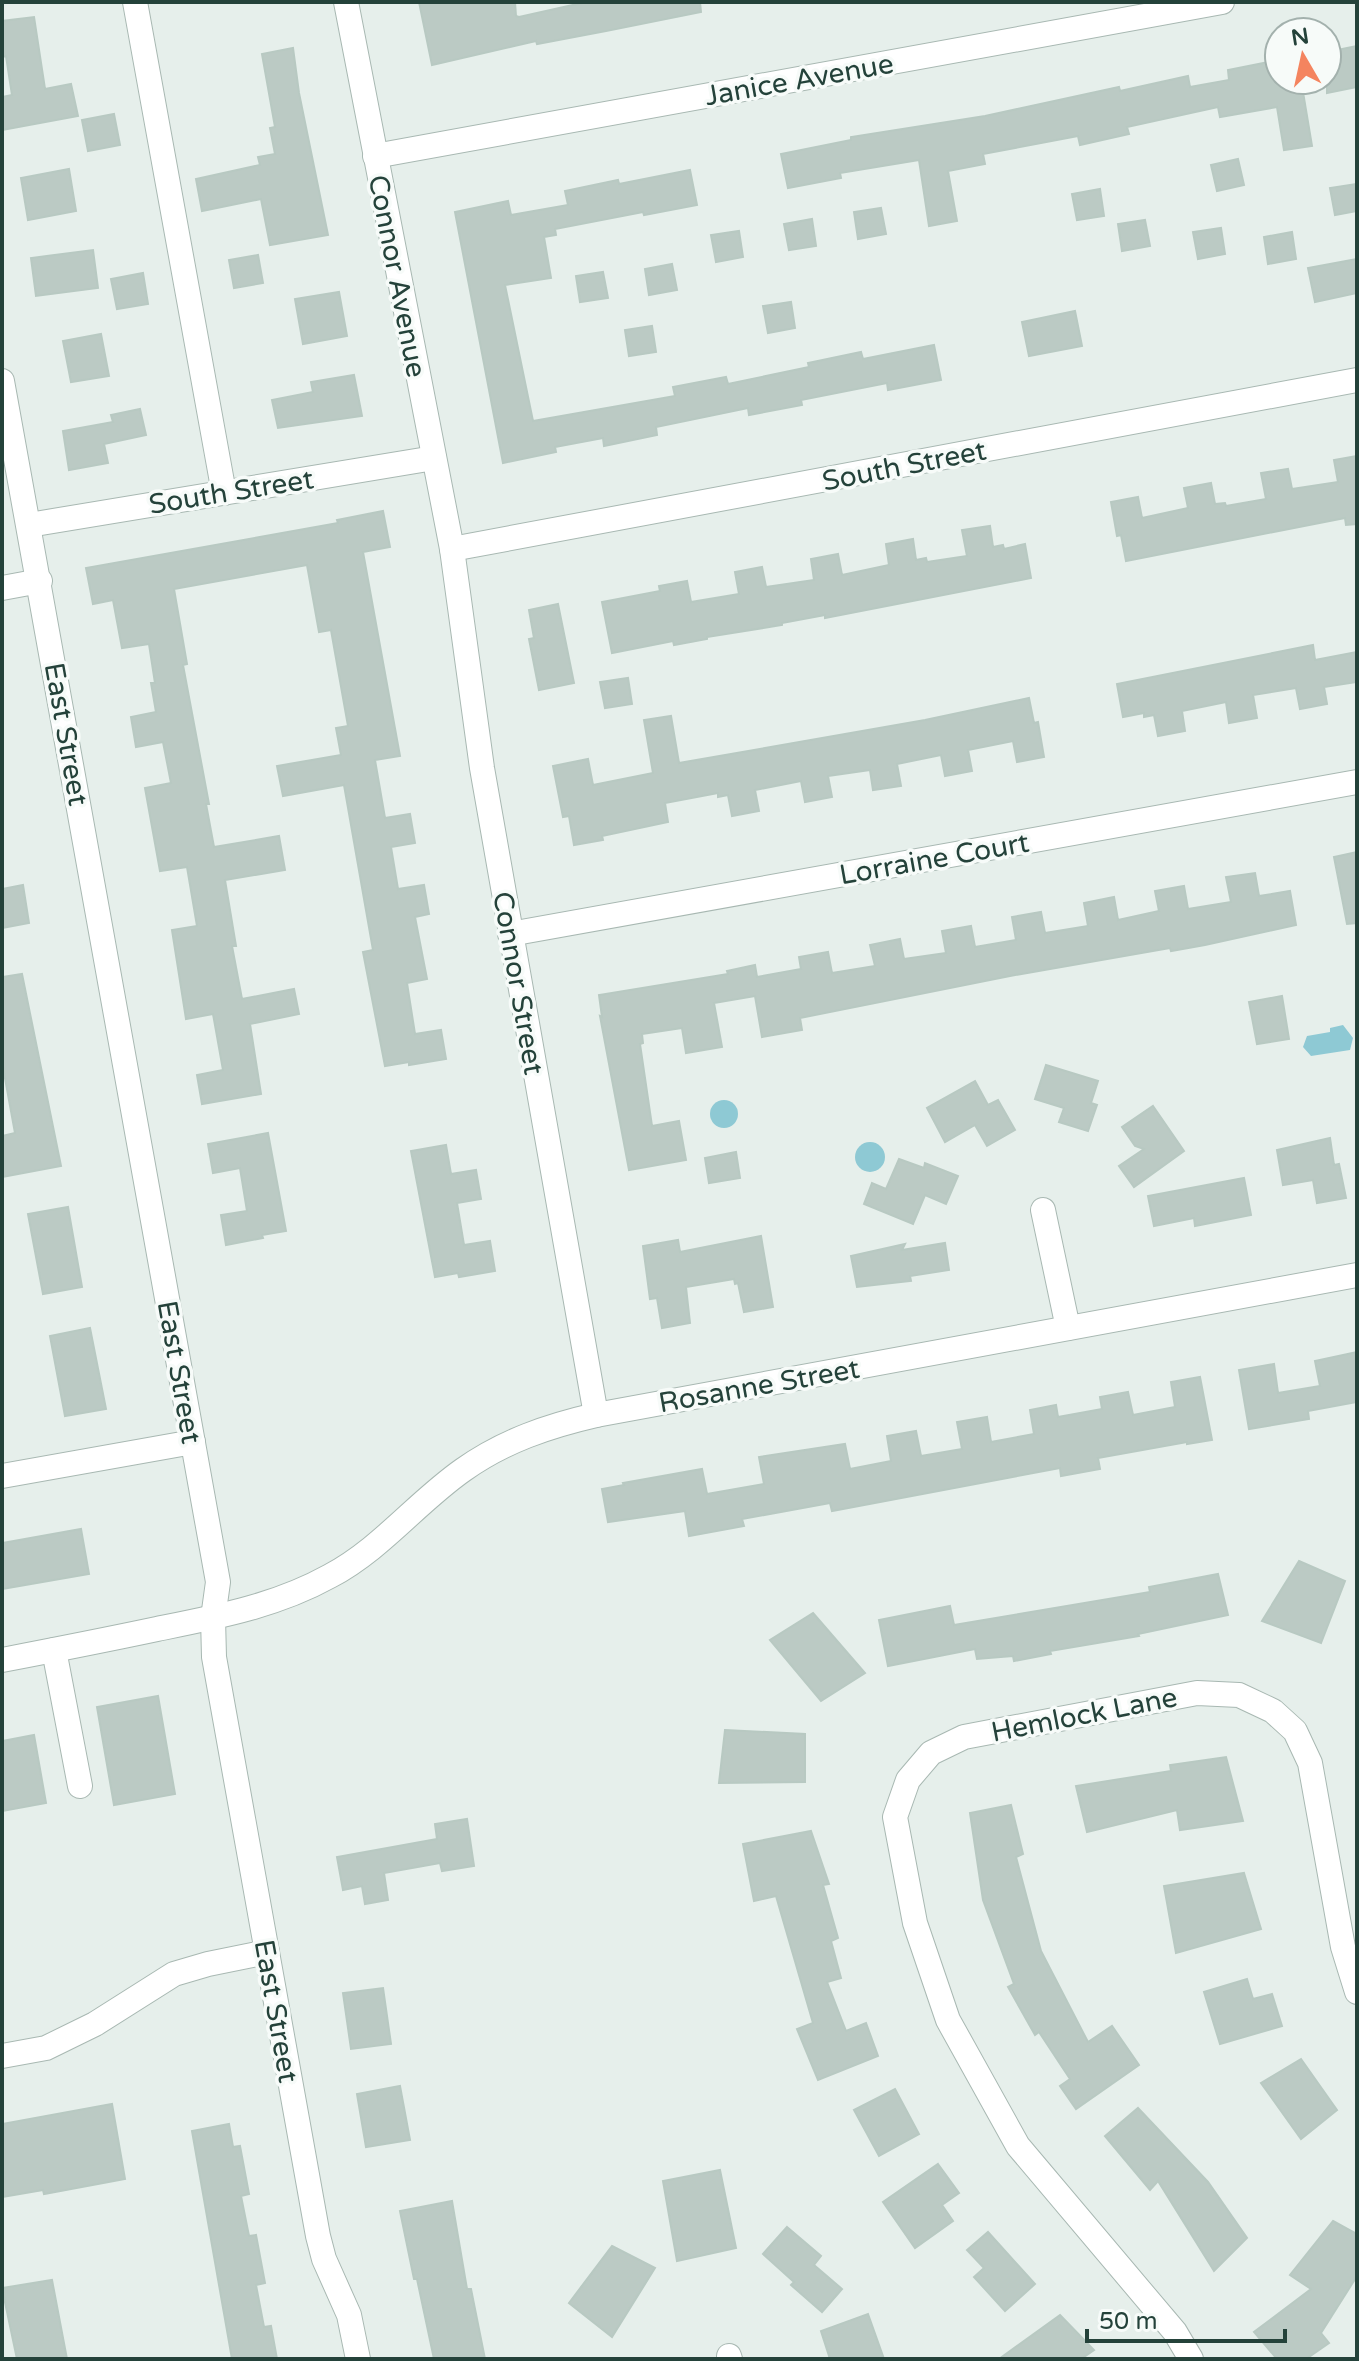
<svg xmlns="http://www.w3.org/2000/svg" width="1359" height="2361" viewBox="0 0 1359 2361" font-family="'Varela Round',sans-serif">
  <rect width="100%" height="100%" fill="#e6efeb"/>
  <!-- water -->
  <g fill="#8ec9d4">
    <polygon points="1343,1025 1353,1038 1350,1050 1311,1056 1303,1047 1307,1036 1330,1032 1330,1028"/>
    <circle cx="724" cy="1114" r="14"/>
    <circle cx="870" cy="1157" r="15"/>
  </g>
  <!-- building -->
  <g fill="#bbcac4" stroke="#b8c9c2" stroke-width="2">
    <polygon points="419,2 515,2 516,16 519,17 586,2 700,2 701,12 606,31 537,44 536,41 432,65"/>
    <polygon points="34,17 45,89 71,84 78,116 2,130 2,97 12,95 6,56 2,57 2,21"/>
    <polygon points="1357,46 1357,87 1327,93 1327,52"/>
    <polygon points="293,48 299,93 328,235 270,245 261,199 202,211 196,179 260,165 258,157 275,154 270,128 275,127 262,54"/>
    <polygon points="1279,60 1279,80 1301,80 1312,146 1284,150 1277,107 1220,117 1218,107 1127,127 1129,134 1080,145 1078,136 983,154 985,164 948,171 957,221 929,226 919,160 840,173 841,178 788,188 781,154 851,140 851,137 985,116 1119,87 1120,91 1188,76 1190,87 1229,80 1228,70"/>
    <polygon points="114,114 120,145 88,151 82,120"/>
    <polygon points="1238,159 1244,185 1217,191 1211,165"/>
    <polygon points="69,169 76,211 28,220 21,178"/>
    <polygon points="690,170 697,205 644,215 643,212 555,229 556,235 544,237 551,278 505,285 533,421 675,396 673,387 726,377 728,384 809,367 808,363 861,352 863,359 934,345 941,380 888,390 887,383 801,400 802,405 749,415 748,408 656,427 657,435 604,446 603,438 555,447 556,452 503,463 455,212 508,201 511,215 568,205 565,191 618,180 619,184"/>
    <polygon points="1357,184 1357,211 1335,215 1330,188"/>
    <polygon points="1100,189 1104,216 1077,220 1072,194"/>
    <polygon points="881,208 886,234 858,239 854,212"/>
    <polygon points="812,219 816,246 789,250 784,224"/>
    <polygon points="1145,220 1150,246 1122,251 1118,224"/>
    <polygon points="1221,228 1225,254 1198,259 1193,232"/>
    <polygon points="739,231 743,257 716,262 711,235"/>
    <polygon points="1292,232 1296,259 1268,264 1264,237"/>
    <polygon points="93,250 98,288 36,296 31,258"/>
    <polygon points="258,255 263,283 234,288 229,260"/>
    <polygon points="1357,259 1357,293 1315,302 1308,268"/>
    <polygon points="672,264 677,290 649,295 645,269"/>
    <polygon points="603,272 608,298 580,302 576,276"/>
    <polygon points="143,273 148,304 117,309 111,279"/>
    <polygon points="339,292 347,336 303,344 295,299"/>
    <polygon points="791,302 795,328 768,333 763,306"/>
    <polygon points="1075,311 1082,346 1029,356 1022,322"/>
    <polygon points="652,326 656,352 629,356 625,330"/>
    <polygon points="101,334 109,376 71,382 63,341"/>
    <polygon points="354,375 362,416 278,428 272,400 313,392 311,382"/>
    <polygon points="140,409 146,435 104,444 108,463 69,470 63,431 113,422 111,415"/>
    <polygon points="1357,456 1357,524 1346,525 1345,518 1126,561 1121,535 1117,536 1111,502 1138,497 1142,518 1188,508 1184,488 1211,483 1215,504 1225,503 1226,506 1266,499 1261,473 1288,469 1292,489 1338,482 1334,460"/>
    <polygon points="383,511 390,547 363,552 400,756 375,760 385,818 410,814 415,843 391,847 398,889 424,885 429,914 415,917 427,979 407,983 415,1034 441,1030 446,1059 409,1065 409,1062 385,1066 363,952 373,950 344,785 283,796 277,766 341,755 336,728 348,726 331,630 319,632 307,565 174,589 187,664 183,665 209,804 206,804 214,847 279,836 285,870 225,880 236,946 232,946 242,999 294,989 299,1014 250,1024 261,1094 202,1104 197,1075 223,1070 213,1014 186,1019 172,930 197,926 187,867 160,871 145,788 171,783 163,742 136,747 131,717 156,712 151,683 155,683 149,644 122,648 113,600 93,604 86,568 338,523 337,520"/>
    <polygon points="990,526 993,547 1003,545 1004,549 1025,544 1031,578 825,618 825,615 782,623 782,625 707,637 707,639 674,645 673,641 612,653 602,602 660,591 659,586 687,581 691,602 739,594 735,572 762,567 766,587 814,580 811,559 838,554 842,575 889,565 886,544 913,539 916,560 926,558 927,562 967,556 962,530"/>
    <polygon points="558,604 574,683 539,690 529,639 534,638 529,610"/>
    <polygon points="1313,645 1315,660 1357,652 1357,682 1324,687 1327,704 1300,709 1296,688 1253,695 1257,718 1229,723 1226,702 1182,711 1185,731 1158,736 1154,715 1144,717 1144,713 1123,717 1117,684"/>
    <polygon points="628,678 632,704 605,708 600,682"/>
    <polygon points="1029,698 1034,723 1038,722 1044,757 1017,762 1013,741 968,750 972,771 945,776 941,755 897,764 901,786 873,790 870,770 828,776 832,797 805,802 801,781 755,790 759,811 732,816 728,795 718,797 718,793 665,803 668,822 602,836 603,840 574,845 569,816 563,817 553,766 588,759 593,785 653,773 644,720 671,716 679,763 925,720"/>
    <polygon points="1357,852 1357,923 1347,924 1334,857"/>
    <polygon points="1255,873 1259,896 1290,891 1296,925 1205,945 1171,951 1170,948 1010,976 800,1018 802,1030 762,1037 755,996 714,1003 722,1047 686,1053 682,1028 642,1034 643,1043 640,1044 652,1126 679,1121 686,1160 629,1170 600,1016 602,1017 599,995 728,974 727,971 755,965 757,977 801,969 799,957 828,952 832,973 875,966 870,945 900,939 904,959 946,953 942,931 971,926 975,947 1016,940 1012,917 1041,912 1045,933 1088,926 1084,903 1114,897 1118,920 1159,911 1155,891 1184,886 1188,909 1231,902 1226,877"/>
    <polygon points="23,885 29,923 2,928 2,889"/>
    <polygon points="22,974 61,1166 2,1177 2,1136 15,1133 2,1062 2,977"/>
    <polygon points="1282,996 1289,1039 1257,1044 1249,1002"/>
    <polygon points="1046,1065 1098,1081 1091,1103 1097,1105 1088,1131 1059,1122 1064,1108 1035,1099"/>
    <polygon points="975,1081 988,1105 998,1100 1015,1130 987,1146 975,1125 945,1142 927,1108"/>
    <polygon points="1153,1106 1184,1151 1134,1187 1119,1166 1144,1149 1135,1146 1122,1127"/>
    <polygon points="268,1133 286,1231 262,1235 263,1238 226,1245 221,1215 247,1211 240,1168 213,1173 208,1144"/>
    <polygon points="1330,1138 1334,1165 1339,1164 1346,1198 1317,1203 1313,1180 1283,1185 1277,1150"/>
    <polygon points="446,1145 451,1174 476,1170 481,1199 457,1203 464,1245 490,1241 495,1271 459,1277 458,1273 435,1277 411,1151"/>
    <polygon points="736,1152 740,1178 709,1183 705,1158"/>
    <polygon points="899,1159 924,1168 925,1163 958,1176 946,1204 925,1195 913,1224 864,1204 872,1183 886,1189"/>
    <polygon points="1244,1178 1251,1215 1195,1226 1194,1218 1154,1226 1148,1196"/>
    <polygon points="68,1207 82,1287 43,1294 28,1214"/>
    <polygon points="761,1236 773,1307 744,1312 738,1283 735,1284 734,1279 686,1287 690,1323 662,1328 657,1298 650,1299 643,1246 678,1240 680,1252"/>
    <polygon points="945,1243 949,1270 910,1276 911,1281 857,1287 851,1256 905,1244 902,1250"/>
    <polygon points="90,1328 106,1409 65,1416 50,1336"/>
    <polygon points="1357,1352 1357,1402 1308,1411 1309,1419 1249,1429 1239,1370 1274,1364 1278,1393 1320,1386 1315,1361"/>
    <polygon points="1200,1377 1212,1440 1187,1444 1187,1442 1098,1458 1100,1469 1061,1476 1060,1468 832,1511 830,1503 742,1519 744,1526 689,1536 685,1511 608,1522 602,1489 624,1485 623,1483 702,1469 707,1494 764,1484 759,1457 845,1444 850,1469 891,1461 887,1436 916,1431 921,1456 962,1449 957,1422 987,1417 991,1442 1034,1434 1030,1410 1056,1405 1058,1417 1102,1409 1100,1397 1128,1392 1133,1415 1175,1407 1171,1382"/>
    <polygon points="81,1529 89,1574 2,1589 2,1543"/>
    <polygon points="1299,1561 1345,1581 1321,1643 1262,1621"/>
    <polygon points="1218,1574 1228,1615 1138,1634 1139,1636 1050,1651 1051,1654 1014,1661 1013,1656 977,1659 975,1649 888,1666 879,1620 950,1606 954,1625 1150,1592 1149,1587"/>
    <polygon points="813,1613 865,1673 821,1701 770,1640"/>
    <polygon points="158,1696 175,1794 114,1805 97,1707"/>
    <polygon points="725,1730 805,1734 805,1782 719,1783"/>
    <polygon points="34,1735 46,1803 2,1811 2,1741"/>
    <polygon points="1226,1757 1243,1821 1180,1830 1177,1810 1087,1832 1076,1786 1171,1771 1170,1765"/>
    <polygon points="1011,1805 1023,1854 1016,1857 1041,1951 1088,2042 1112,2026 1139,2065 1076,2109 1060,2086 1070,2079 1039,2032 1035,2035 1008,1987 1014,1984 983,1900 970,1813"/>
    <polygon points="467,1819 474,1866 442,1871 440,1863 384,1873 388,1900 365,1904 362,1886 343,1890 337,1857 437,1839 435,1824"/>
    <polygon points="811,1831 829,1884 823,1885 838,1938 831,1941 841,1978 827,1982 846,2031 866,2023 878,2056 818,2080 797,2029 813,2023 776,1896 754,1901 743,1844"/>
    <polygon points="1244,1873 1261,1929 1176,1953 1164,1886"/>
    <polygon points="1247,1979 1253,1999 1272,1994 1282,2026 1220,2044 1204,1992"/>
    <polygon points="383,1988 391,2044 351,2049 343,1993"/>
    <polygon points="1301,2059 1337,2110 1301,2139 1261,2083"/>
    <polygon points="400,2086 410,2140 366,2147 357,2094"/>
    <polygon points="895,2089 919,2134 879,2156 854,2110"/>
    <polygon points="112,2104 125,2179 44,2194 43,2190 2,2197 2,2124"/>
    <polygon points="1138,2108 1208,2182 1247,2238 1214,2271 1158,2181 1150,2190 1105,2136"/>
    <polygon points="229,2124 233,2147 240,2146 249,2194 241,2196 249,2236 256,2235 265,2283 256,2285 264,2327 271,2326 277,2359 232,2359 192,2131"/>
    <polygon points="938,2164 959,2193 942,2205 953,2221 915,2248 883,2202"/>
    <polygon points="720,2170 736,2248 677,2261 663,2181"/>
    <polygon points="452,2201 467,2289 471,2289 485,2359 434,2359 417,2279 414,2279 400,2211"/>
    <polygon points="1333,2221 1357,2234 1357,2276 1321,2333 1329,2343 1306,2359 1277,2359 1254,2332 1311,2289 1290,2275"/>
    <polygon points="787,2227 821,2256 814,2265 842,2289 822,2312 791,2285 794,2282 763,2254"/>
    <polygon points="988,2232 1035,2284 1005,2311 974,2277 984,2268 967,2250"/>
    <polygon points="612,2246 655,2268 612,2337 569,2303"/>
    <polygon points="52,2280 67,2359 17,2359 2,2288"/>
    <polygon points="868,2314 884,2359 830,2359 821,2331"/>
    <polygon points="1060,2315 1094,2350 1081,2359 999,2359"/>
  </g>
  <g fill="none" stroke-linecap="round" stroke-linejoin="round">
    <!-- minor casing -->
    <g stroke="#a8b8b2" stroke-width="26">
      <g id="minor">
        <polyline points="135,2 224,493"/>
        <polyline points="346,2 452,549 482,768 596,1415"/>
        <polyline points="375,156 1222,2"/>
        <polyline points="2,381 218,1582 213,1618 214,1657 318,2236 324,2259 349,2315 358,2359"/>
        <polyline points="29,525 434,458"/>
        <polyline points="452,549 1357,380"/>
        <polyline points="2,588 40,581"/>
        <polyline points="510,934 1357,782"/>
        <polyline points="1043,1210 1068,1328"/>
        <polyline points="2,1476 193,1442"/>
        <polyline points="54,1650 80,1786"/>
        <path d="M 2,1660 C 54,1650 105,1640 157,1629 C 217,1617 276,1606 330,1576 C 381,1549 416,1503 463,1470 C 504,1441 548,1426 596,1415 L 1357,1275"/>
        <polyline points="2,2056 46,2048 95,2024 174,1974 208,1964 267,1952"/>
        <polyline points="729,2356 730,2359"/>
        <polyline points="1191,2359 1175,2332 1018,2146 948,2020 915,1923 895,1817 908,1780 931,1753 964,1737 1197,1693 1239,1695 1273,1711 1295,1731 1310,1763 1343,1947 1357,1992"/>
      </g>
    </g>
    <!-- minor -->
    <use href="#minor" stroke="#fff" stroke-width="24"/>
  </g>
  <g text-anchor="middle" stroke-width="7" stroke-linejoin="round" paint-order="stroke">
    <!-- street labels -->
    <g font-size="28" fill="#24423a" stroke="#f7fbf9">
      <text transform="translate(799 79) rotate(-10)" y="10">Janice Avenue</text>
      <text transform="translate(398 276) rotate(79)" y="10">Connor Avenue</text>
      <text transform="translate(904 465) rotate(-11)" y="10">South Street</text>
      <text transform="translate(231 491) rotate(-9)" y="10">South Street</text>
      <text transform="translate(67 734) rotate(80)" y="10">East Street</text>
      <text transform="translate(934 858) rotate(-10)" y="10">Lorraine Court</text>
      <text transform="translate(519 983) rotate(80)" y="10">Connor Street</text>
      <text transform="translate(180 1372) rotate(80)" y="10">East Street</text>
      <text transform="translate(759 1385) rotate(-10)" y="10">Rosanne Street</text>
      <text transform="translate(1084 1714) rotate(-11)" y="10">Hemlock Lane</text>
      <text transform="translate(277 2011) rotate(80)" y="10">East Street</text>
    </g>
  </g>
  <!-- border -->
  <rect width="1359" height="2361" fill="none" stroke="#24423a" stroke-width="8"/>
  <!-- north arrow -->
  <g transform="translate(1303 56) rotate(351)"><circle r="38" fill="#f7fbf9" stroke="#a3b1ad" stroke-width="2"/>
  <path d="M0-6L14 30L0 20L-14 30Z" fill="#f4845f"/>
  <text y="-12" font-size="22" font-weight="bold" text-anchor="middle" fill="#24423a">N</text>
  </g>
  <!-- scale -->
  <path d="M1087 2329v12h198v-12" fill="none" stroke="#24423a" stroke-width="4"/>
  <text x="1099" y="2329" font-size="24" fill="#24423a" stroke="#f7fbf9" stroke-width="6" paint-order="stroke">50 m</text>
</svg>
